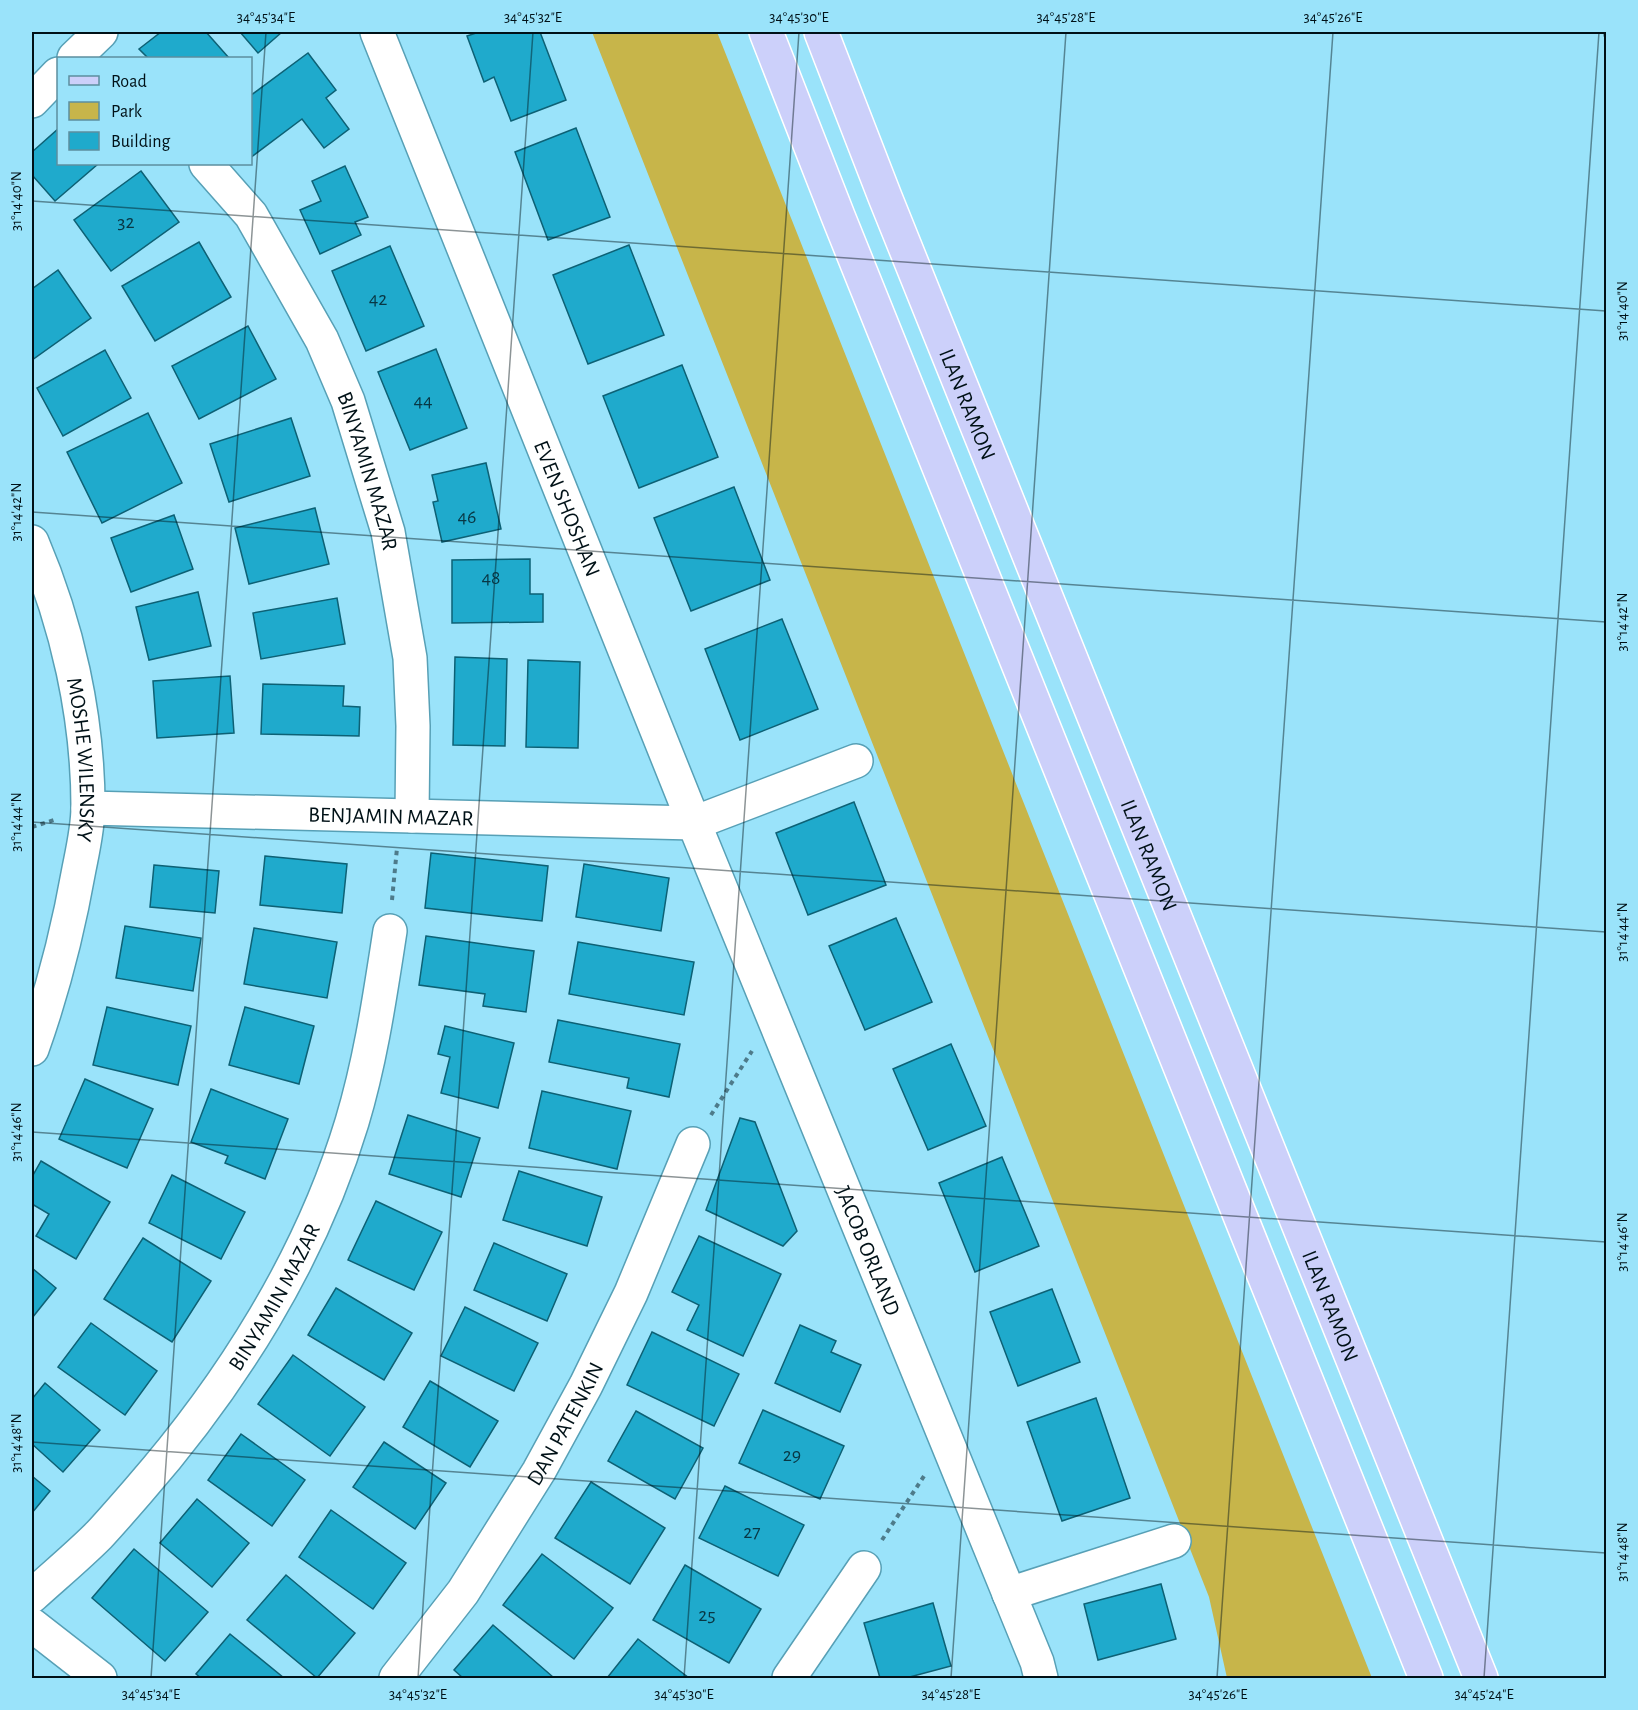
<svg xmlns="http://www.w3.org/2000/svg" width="1638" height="1710" viewBox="0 0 1638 1710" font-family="'Alegreya Sans',sans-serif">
  <rect width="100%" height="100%" fill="#9ae3fa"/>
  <!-- green -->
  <polygon fill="#c7b54a" points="592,32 717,32 1372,1678 1227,1678 1209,1597"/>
  <!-- building -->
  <g fill="#1faacc" stroke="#0d6175" stroke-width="1.5">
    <polygon points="161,32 206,32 229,58 148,58 139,49"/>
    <polygon points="240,32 282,32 258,53"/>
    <polygon points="479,32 540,32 566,100 511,121 494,77 484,82 467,36"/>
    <polygon points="308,53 336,90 326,98 349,129 324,148 302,119 250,158 250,96"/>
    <polygon points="576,128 610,217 548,240 515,152"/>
    <polygon points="58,129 58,164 98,164 55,201 32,175 32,152"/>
    <polygon points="345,166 368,217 355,222 361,235 320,254 300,210 321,201 312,181"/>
    <polygon points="141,171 179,222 111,271 74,220"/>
    <polygon points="199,242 231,297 155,341 122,286"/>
    <polygon points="629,245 664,335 588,364 553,275"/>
    <polygon points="390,246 424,326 366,351 332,271"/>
    <polygon points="58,270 91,318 32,360 32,289"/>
    <polygon points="248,326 276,379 199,419 172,366"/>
    <polygon points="436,349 467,428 410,450 378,372"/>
    <polygon points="105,350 131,398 63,436 37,388"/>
    <polygon points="682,365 718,457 639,488 603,396"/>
    <polygon points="148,413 182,483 102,523 67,452"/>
    <polygon points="291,418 310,476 229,502 210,444"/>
    <polygon points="486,463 501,529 442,542 433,502 438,501 432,475"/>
    <polygon points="734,487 770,580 691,611 654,518"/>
    <polygon points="315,508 329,564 249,584 235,528"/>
    <polygon points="174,515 193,569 131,592 111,538"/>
    <polygon points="530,559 530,594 543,594 543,622 452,623 452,560"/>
    <polygon points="198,592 211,646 149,660 136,607"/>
    <polygon points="337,598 345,644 261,659 253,613"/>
    <polygon points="782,619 818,709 740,740 705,649"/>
    <polygon points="455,657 507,659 505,746 453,745"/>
    <polygon points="528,660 580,662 578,748 526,747"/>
    <polygon points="230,676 234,733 157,738 153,681"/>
    <polygon points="263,684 344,686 343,706 360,707 359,736 261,734"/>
    <polygon points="854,802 886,885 808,915 776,833"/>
    <polygon points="431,853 548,866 542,921 425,908"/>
    <polygon points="265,856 347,864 342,913 260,905"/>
    <polygon points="584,864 669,878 661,931 576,917"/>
    <polygon points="154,865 219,871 215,913 150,907"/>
    <polygon points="896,918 932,1002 865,1030 829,946"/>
    <polygon points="125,926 201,938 193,991 116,978"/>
    <polygon points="254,928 337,942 327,998 244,984"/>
    <polygon points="426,936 534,951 526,1012 483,1006 485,994 419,985"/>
    <polygon points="578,942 694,962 684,1015 569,994"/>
    <polygon points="107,1007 191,1026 178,1085 93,1065"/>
    <polygon points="245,1007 314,1026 299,1084 229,1065"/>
    <polygon points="558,1020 680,1044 669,1097 627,1088 629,1078 549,1062"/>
    <polygon points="445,1026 514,1043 498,1108 441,1093 450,1057 438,1054"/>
    <polygon points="951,1044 986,1126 928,1150 893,1069"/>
    <polygon points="85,1079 153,1109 127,1168 59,1139"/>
    <polygon points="211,1089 288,1119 265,1179 225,1163 228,1156 191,1142"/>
    <polygon points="542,1091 631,1111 617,1169 529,1148"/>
    <polygon points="408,1115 480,1138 461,1197 389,1174"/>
    <polygon points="740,1118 755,1122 797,1231 783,1246 706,1210"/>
    <polygon points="1002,1157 1039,1246 975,1272 939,1183"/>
    <polygon points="41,1161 110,1202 76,1259 36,1236 49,1214 32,1204 32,1177"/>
    <polygon points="519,1171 602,1197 587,1246 503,1220"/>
    <polygon points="172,1175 245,1212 221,1259 149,1223"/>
    <polygon points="376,1201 442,1232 414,1290 348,1260"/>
    <polygon points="699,1236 781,1274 743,1356 687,1330 699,1305 672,1292"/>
    <polygon points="143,1238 211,1281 172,1342 104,1299"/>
    <polygon points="494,1243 567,1274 547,1321 474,1290"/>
    <polygon points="32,1268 56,1288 32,1318"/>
    <polygon points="336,1288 412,1333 384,1380 308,1335"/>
    <polygon points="1052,1289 1080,1362 1018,1386 990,1312"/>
    <polygon points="465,1307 538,1343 514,1391 441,1356"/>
    <polygon points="91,1323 157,1371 125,1415 58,1367"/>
    <polygon points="800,1325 836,1341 831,1352 861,1365 840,1412 775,1383"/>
    <polygon points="652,1332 739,1374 714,1426 627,1385"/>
    <polygon points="293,1355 365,1407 330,1456 258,1404"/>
    <polygon points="430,1381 498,1421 470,1467 403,1427"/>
    <polygon points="45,1383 100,1430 63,1472 32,1444 32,1399"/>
    <polygon points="1096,1398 1130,1498 1062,1521 1027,1422"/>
    <polygon points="763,1410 844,1446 820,1499 739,1463"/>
    <polygon points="636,1411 703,1448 675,1499 608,1461"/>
    <polygon points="241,1434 305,1480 272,1526 208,1480"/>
    <polygon points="384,1442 446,1483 415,1529 353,1487"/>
    <polygon points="32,1476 50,1491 32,1513"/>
    <polygon points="591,1482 665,1528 630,1584 555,1538"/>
    <polygon points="725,1486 804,1525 778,1576 699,1538"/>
    <polygon points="197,1499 249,1543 212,1587 160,1543"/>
    <polygon points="331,1510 406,1563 373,1609 299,1557"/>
    <polygon points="134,1549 208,1612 165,1661 92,1598"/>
    <polygon points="542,1554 613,1608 574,1659 503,1605"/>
    <polygon points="685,1565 761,1609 729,1663 653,1620"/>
    <polygon points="286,1575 355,1633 317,1678 247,1620"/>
    <polygon points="1161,1584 1176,1639 1098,1660 1084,1604"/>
    <polygon points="933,1603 951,1666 906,1678 880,1678 864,1623"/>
    <polygon points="493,1625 553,1677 553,1678 463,1678 454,1670"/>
    <polygon points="230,1634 284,1678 201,1678 196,1674"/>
    <polygon points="638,1639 689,1678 607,1678"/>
  </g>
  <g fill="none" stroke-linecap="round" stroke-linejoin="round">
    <!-- minor casing -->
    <g stroke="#57a0b6" stroke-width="36">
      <g id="minor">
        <path id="s1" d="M 377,32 L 694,823 L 1037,1662 L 1041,1678"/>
        <polyline points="74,58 101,32"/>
        <polyline points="32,101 58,74"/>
        <path id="s2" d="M 206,164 L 251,215 L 322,340 L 348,401 L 388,532 L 410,658 L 413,726 L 412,816"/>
        <path id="s3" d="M 32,542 C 67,624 88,716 88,807 C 88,827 83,849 79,869 C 68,931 53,990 32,1049"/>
        <path id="s4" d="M 88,808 L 694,823 L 856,761"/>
        <polyline points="1009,1594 1174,1541"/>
        <path id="s5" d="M 32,1596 C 54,1576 78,1556 99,1535 C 112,1521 125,1506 138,1491 C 231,1385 311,1258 352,1122 C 371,1059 380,995 390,931"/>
        <polyline points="32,1625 100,1678"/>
        <path id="s6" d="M 396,1678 L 463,1592 L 539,1471 L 586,1385 L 631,1293 L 693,1144"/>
        <polyline points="789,1678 864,1568"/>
      </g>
    </g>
    <!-- major casing -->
    <g stroke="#fff" stroke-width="36">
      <g id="major">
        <polyline points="766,32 838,216 1426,1678"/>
        <path id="s7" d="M 821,32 L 885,197 L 1481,1678"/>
      </g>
    </g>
    <!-- path -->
    <g stroke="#4e7b8a" stroke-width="4" stroke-dasharray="4.5 4.5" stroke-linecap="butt">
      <polyline points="1605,32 1606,40"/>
      <polyline points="32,827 54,820"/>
      <polyline points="392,900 397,848"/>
      <polyline points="711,1115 752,1051"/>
      <polyline points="882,1540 924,1476"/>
    </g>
    <!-- minor -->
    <use href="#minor" stroke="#fff" stroke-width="33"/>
    <!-- major -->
    <use href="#major" stroke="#ccd0fa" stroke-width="33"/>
  </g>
  <!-- ticks -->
  <path fill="none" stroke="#001117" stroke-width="1.5" stroke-opacity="0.45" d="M 32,201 L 1606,311M 32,512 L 1606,622M 32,822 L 1606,932M 32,1132 L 1606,1242M 32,1442 L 1606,1553M 151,1678 L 266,32M 418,1678 L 533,32M 684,1678 L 799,32M 951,1678 L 1066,32M 1217,1678 L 1333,32M 1484,1678 L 1599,32"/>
  <g text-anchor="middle" stroke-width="4.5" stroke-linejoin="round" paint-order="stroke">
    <!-- number labels -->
    <g font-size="20" fill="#083744">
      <text x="126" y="228">32</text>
      <text x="378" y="305">42</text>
      <text x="423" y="407">44</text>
      <text x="467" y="523">46</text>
      <text x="491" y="584">48</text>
      <text x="792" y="1461">29</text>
      <text x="752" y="1538">27</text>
      <text x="707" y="1621">25</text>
    </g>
    <!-- street labels -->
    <g font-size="22" fill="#001117" stroke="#9ae3fa">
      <text dy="8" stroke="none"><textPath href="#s7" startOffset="400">ILAN RAMON</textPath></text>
      <text dy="8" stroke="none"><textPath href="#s2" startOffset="351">BINYAMIN MAZAR</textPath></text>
      <text dy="8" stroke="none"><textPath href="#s1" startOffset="513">EVEN SHOSHAN</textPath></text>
      <text dy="8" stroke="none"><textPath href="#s3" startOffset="225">MOSHE WILENSKY</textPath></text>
      <text dy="8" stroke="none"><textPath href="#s4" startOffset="303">BENJAMIN MAZAR</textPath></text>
      <text dy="8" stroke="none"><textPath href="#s7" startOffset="886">ILAN RAMON</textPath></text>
      <text dy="8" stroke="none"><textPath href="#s1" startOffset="1314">JACOB ORLAND</textPath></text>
      <text dy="8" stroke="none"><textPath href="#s5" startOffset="387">BINYAMIN MAZAR</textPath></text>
      <text dy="8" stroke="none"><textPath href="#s7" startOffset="1372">ILAN RAMON</textPath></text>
      <text dy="8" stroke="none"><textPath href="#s6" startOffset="306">DAN PATENKIN</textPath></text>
    </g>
  </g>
  <!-- border -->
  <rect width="1638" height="1710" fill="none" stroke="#9ae3fa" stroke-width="66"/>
  <!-- legend -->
  <rect x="57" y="57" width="195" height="108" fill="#9ae3fa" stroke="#5c8f9f" stroke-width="1.5"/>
  <rect x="69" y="76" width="30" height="9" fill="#ccd0fa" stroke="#5c8f9f" stroke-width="1.5"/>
  <text x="111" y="87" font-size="18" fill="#001117">Road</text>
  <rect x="69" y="102" width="30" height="18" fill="#c7b54a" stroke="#5c8f9f" stroke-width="1.5"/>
  <text x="111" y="117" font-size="18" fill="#001117">Park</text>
  <rect x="69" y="132" width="30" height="18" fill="#1faacc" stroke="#5c8f9f" stroke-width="1.5"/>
  <text x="111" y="147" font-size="18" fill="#001117">Building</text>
  <rect x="33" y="33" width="1572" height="1644" fill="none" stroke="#001117" stroke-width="2"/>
  <g font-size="15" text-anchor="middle" fill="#001117">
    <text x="266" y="22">34°45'34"E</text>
    <text x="533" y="22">34°45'32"E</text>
    <text x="799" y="22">34°45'30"E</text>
    <text x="1066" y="22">34°45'28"E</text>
    <text x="1333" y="22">34°45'26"E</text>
    <text transform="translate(16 201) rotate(-90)" y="5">31°14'40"N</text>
    <text transform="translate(1622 311) rotate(-90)" y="5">31°14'40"N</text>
    <text transform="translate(16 512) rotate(-90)" y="5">31°14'42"N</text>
    <text transform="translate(1622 622) rotate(-90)" y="5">31°14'42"N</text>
    <text transform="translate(16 822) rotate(-90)" y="5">31°14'44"N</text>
    <text transform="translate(1622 932) rotate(-90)" y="5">31°14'44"N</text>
    <text transform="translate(16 1132) rotate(-90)" y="5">31°14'46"N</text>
    <text transform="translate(1622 1242) rotate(-90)" y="5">31°14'46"N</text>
    <text transform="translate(16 1443) rotate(-90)" y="5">31°14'48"N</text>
    <text transform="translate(1622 1552) rotate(-90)" y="5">31°14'48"N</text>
    <text x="151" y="1699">34°45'34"E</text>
    <text x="418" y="1699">34°45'32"E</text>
    <text x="684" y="1699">34°45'30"E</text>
    <text x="951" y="1699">34°45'28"E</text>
    <text x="1218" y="1699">34°45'26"E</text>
    <text x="1484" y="1699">34°45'24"E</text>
  </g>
</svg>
